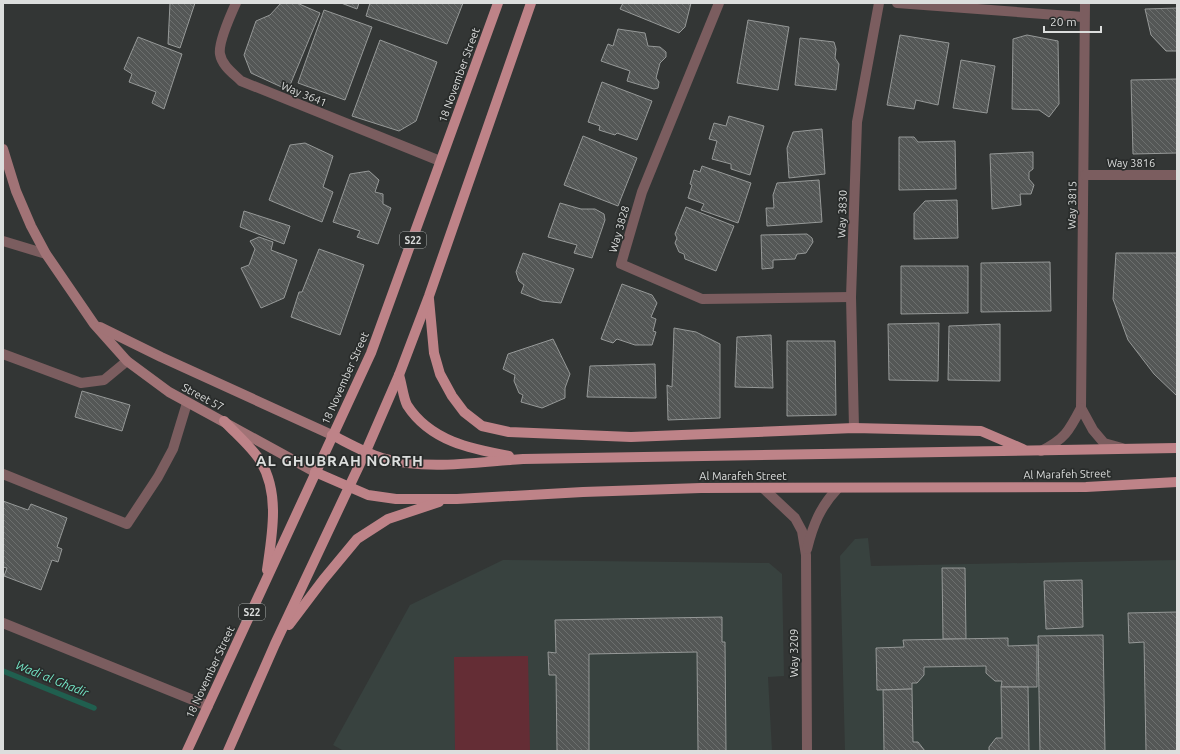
<svg xmlns="http://www.w3.org/2000/svg" width="1180" height="754" viewBox="0 0 1180 754" font-family="Ubuntu,sans-serif">
  <defs>
    <pattern id="building-back-hatch" width="6" height="6" patternUnits="userSpaceOnUse"><rect width="6" height="6" fill="#545756"/><path d="M-1 5l2 2M0 0l6 6M5-1l2 2" fill="none" stroke="#6c6f6e"/></pattern>
  </defs>
  <rect width="100%" height="100%" fill="#333635"/>
  <!-- built -->
  <g fill="#38423f">
    <polygon points="868,538 871,566 1177,560 1177,751 845,751 840,556 855,539"/>
    <polygon points="503,560 769,563 782,574 784,676 768,677 772,751 344,751 333,745 410,605"/>
  </g>
  <!-- green -->
  <polygon fill="#642d35" points="528,656 530,751 455,751 454,657"/>
  <g fill="none" stroke-linecap="round" stroke-linejoin="round">
    <!-- stream -->
    <polyline stroke="#205f4f" stroke-width="5.5" points="3,671 94,708"/>
  </g>
  <!-- building -->
  <g fill="url(#building-back-hatch)" stroke="#969998">
    <polygon points="170,3 195,3 180,48 168,44"/>
    <polygon points="281,3 297,3 320,13 288,90 251,73 244,55 256,21 270,15"/>
    <polygon points="341,3 359,3 357,9"/>
    <polygon points="370,3 463,3 447,44 366,16"/>
    <polygon points="623,3 691,3 685,27 679,33 620,9"/>
    <polygon points="1177,8 1177,51 1166,51 1151,35 1145,9"/>
    <polygon points="324,10 372,27 345,100 298,83"/>
    <polygon points="748,20 789,27 778,90 737,83"/>
    <polygon points="618,29 645,33 648,46 660,47 666,52 666,57 660,63 656,78 659,82 658,88 654,89 627,81 630,71 601,61 608,44 613,46"/>
    <polygon points="900,35 949,43 938,105 916,100 914,109 887,105"/>
    <polygon points="1027,35 1058,41 1059,104 1049,117 1039,110 1012,109 1013,39"/>
    <polygon points="138,37 182,54 164,109 152,103 156,92 129,82 132,74 124,69"/>
    <polygon points="800,38 834,42 836,49 835,58 839,64 836,90 795,85"/>
    <polygon points="380,40 437,62 416,121 399,131 352,116"/>
    <polygon points="961,60 995,66 987,113 953,108"/>
    <polygon points="1177,79 1177,153 1133,154 1131,80"/>
    <polygon points="602,82 652,101 637,140 617,133 615,135 599,130 600,126 588,122"/>
    <polygon points="729,116 764,126 750,175 731,169 731,164 712,159 717,141 709,139 714,123 726,126"/>
    <polygon points="822,129 825,174 789,178 787,148 793,132"/>
    <polygon points="583,136 637,158 618,206 564,185"/>
    <polygon points="899,137 914,137 918,142 955,141 956,189 899,190"/>
    <polygon points="305,143 333,156 323,187 333,192 322,222 269,200 290,145"/>
    <polygon points="1033,152 1033,169 1029,172 1029,179 1034,185 1031,194 1020,194 1021,205 992,209 990,154"/>
    <polygon points="702,166 751,183 738,223 701,210 704,204 688,198 692,185 690,184 694,170 700,172"/>
    <polygon points="369,171 379,180 375,192 383,194 383,204 391,208 378,244 357,237 360,231 333,222 350,174"/>
    <polygon points="819,180 822,222 767,226 766,208 774,208 773,195 777,183"/>
    <polygon points="957,200 958,238 914,239 914,213 925,201"/>
    <polygon points="560,203 581,209 595,209 604,214 605,220 592,258 574,253 577,245 548,237"/>
    <polygon points="686,207 734,226 716,271 685,259 684,254 679,252 675,243 677,238 675,234"/>
    <polygon points="244,211 290,226 284,244 240,227"/>
    <polygon points="807,234 812,238 813,242 806,253 797,254 795,259 773,260 773,268 762,269 761,235"/>
    <polygon points="259,237 273,242 271,250 297,260 284,298 261,308 241,268 249,265 255,249 250,241"/>
    <polygon points="319,249 364,265 340,335 291,317 299,292 302,292"/>
    <polygon points="523,253 574,269 561,303 542,301 521,293 524,285 519,281 516,272"/>
    <polygon points="1116,253 1177,253 1177,396 1154,374 1128,340 1113,299"/>
    <polygon points="1050,262 1051,311 981,312 981,263"/>
    <polygon points="901,266 968,266 968,313 901,314"/>
    <polygon points="622,284 652,295 657,303 651,317 656,319 653,331 656,332 652,345 635,345 617,339 613,343 601,339"/>
    <polygon points="939,323 938,381 889,380 888,324"/>
    <polygon points="1000,324 1000,381 948,380 949,326"/>
    <polygon points="674,328 696,332 720,344 720,418 668,420 667,385 672,387"/>
    <polygon points="771,335 773,388 735,387 737,337"/>
    <polygon points="553,339 570,374 565,388 565,398 542,408 521,402 523,395 519,393 514,381 515,375 503,369 508,354"/>
    <polygon points="787,341 835,341 836,415 787,416"/>
    <polygon points="655,364 656,398 587,397 590,366"/>
    <polygon points="82,391 130,405 122,431 75,417"/>
    <polygon points="3,501 28,510 31,504 67,518 57,547 62,549 58,562 52,560 41,590 4,576 7,568 3,567"/>
    <polygon points="942,568 965,568 966,639 943,639"/>
    <polygon points="1082,580 1083,627 1046,629 1044,581"/>
    <polygon points="1177,612 1177,751 1146,751 1144,642 1129,643 1128,613"/>
    <polygon points="722,617 722,642 725,642 726,751 698,751 697,652 589,654 589,751 557,751 556,675 549,675 548,652 556,653 555,620"/>
    <polygon points="1103,635 1105,751 1040,751 1038,636"/>
    <polygon points="1008,638 1008,646 1037,645 1037,687 1001,687 1002,681 995,681 986,673 986,666 924,667 924,675 917,683 912,683 912,689 877,690 876,648 904,647 903,640"/>
    <polygon points="1001,687 1028,687 1029,751 989,751 989,747 996,738 1002,738"/>
    <polygon points="912,689 913,742 918,742 925,751 884,751 883,690"/>
  </g>
  <g fill="none" stroke-linecap="round" stroke-linejoin="round">
    <!-- lane -->
    <g stroke="#7b5d5f" stroke-width="10">
      <polyline points="3,241 46,254"/>
      <polyline points="3,354 81,383 104,380 127,361"/>
      <polyline points="3,474 127,524 158,477 173,449 187,403"/>
      <polyline points="3,623 208,706"/>
    </g>
    <!-- street -->
    <g stroke="#7b5d5f" stroke-width="10">
      <path d="M 236,3 C 231,14 218,43 220,54 C 222,66 234,74 241,81 L 440,161"/>
      <polyline points="719,3 642,192 621,264 702,299 851,297"/>
      <polyline points="897,3 1084,17"/>
      <polyline points="1085,3 1081,408 1093,430 1104,443 1122,448"/>
      <polyline points="1085,175 1177,175"/>
      <polyline points="854,428 851,297 857,122 879,3"/>
      <path d="M 1041,451 C 1065,439 1069,431 1081,408"/>
      <polyline points="763,488 795,518 802,531 806,555 807,751"/>
      <path d="M 807,549 C 813,525 820,507 838,488"/>
    </g>
    <!-- secondary -->
    <g stroke="#a17376" stroke-width="10">
      <polyline points="3,149 16,191 31,226 46,254 94,324 127,361 169,392 315,472"/>
      <polyline points="100,327 161,357 332,435"/>
    </g>
    <!-- primary -->
    <g stroke="#be8388" stroke-width="10">
      <polyline points="429,299 434,353 440,374 452,396 464,412 482,426 509,432 631,437 854,428 981,431 1023,449"/>
      <path d="M 399,375 C 402,384 403,397 407,405 C 430,441 471,449 509,456"/>
      <path d="M 224,421 C 235,433 253,448 261,462 C 280,494 272,535 267,570"/>
      <path d="M 332,435 C 348,443 365,453 382,458 C 427,471 477,462 523,459 L 1177,448"/>
      <polyline points="315,472 368,495 396,499 457,499 583,492 701,488 1086,487 1177,482"/>
      <polyline points="289,625 323,580 357,539 388,519 439,502"/>
      <polyline points="187,751 371,353 498,3"/>
      <polyline points="228,751 275,644 366,451 399,375 429,296 531,3"/>
    </g>
  </g>
  <g text-anchor="middle" stroke-width="3.5" stroke-linejoin="round" paint-order="stroke">
    <!-- shield labels -->
    <g fill="#292c2b" stroke="#a6a9a8" stroke-width="1">
      <rect x="400" y="232" width="26" height="16" rx="3"/>
      <rect x="239" y="604" width="26" height="16" rx="3"/>
    </g>
    <g font-size="10" font-weight="bold" fill="#dcdedd">
      <text x="413" y="244">S22</text>
      <text x="252" y="616">S22</text>
    </g>
    <!-- street labels -->
    <g font-size="11" fill="#dcdedd" stroke="#292c2b">
      <text transform="translate(459 75) rotate(-70)" y="4">18 November Street</text>
      <text transform="translate(304 94) rotate(22)" y="4">Way 3641</text>
      <text x="1131" y="167">Way 3816</text>
      <text transform="translate(1072 205) rotate(-89)" y="4">Way 3815</text>
      <text transform="translate(842 214) rotate(-88)" y="4">Way 3830</text>
      <text transform="translate(619 229) rotate(-74)" y="4">Way 3828</text>
      <text transform="translate(345 378) rotate(-66)" y="4">18 November Street</text>
      <text transform="translate(203 397) rotate(28)" y="4">Street 57</text>
      <text transform="translate(1067 474) rotate(-1)" y="4">Al Marafeh Street</text>
      <text x="743" y="480">Al Marafeh Street</text>
      <text transform="translate(794 653) rotate(-90)" y="4">Way 3209</text>
      <text transform="translate(210 672) rotate(-65)" y="4">18 November Street</text>
    </g>
    <!-- water labels -->
    <g font-size="12" font-style="italic" fill="#75e9c9" stroke="#292c2b">
      <text transform="translate(52 679) rotate(22)" y="4">Wadi al Ghadir</text>
    </g>
    <!-- district labels -->
    <g font-size="15" font-weight="bold" letter-spacing="1" fill="#dcdedd" stroke="#292c2b">
      <text x="340" y="466">AL GHUBRAH NORTH</text>
    </g>
  </g>
  <!-- border -->
  <rect width="1180" height="754" fill="none" stroke="#dcdedd" stroke-width="8"/>
  <!-- scale -->
  <path d="M1044 26v6h57v-6" fill="none" stroke="#dcdedd" stroke-width="2"/>
  <text x="1050" y="26" font-size="12" fill="#dcdedd" stroke="#292c2b" stroke-width="3" paint-order="stroke">20 m</text>
</svg>
